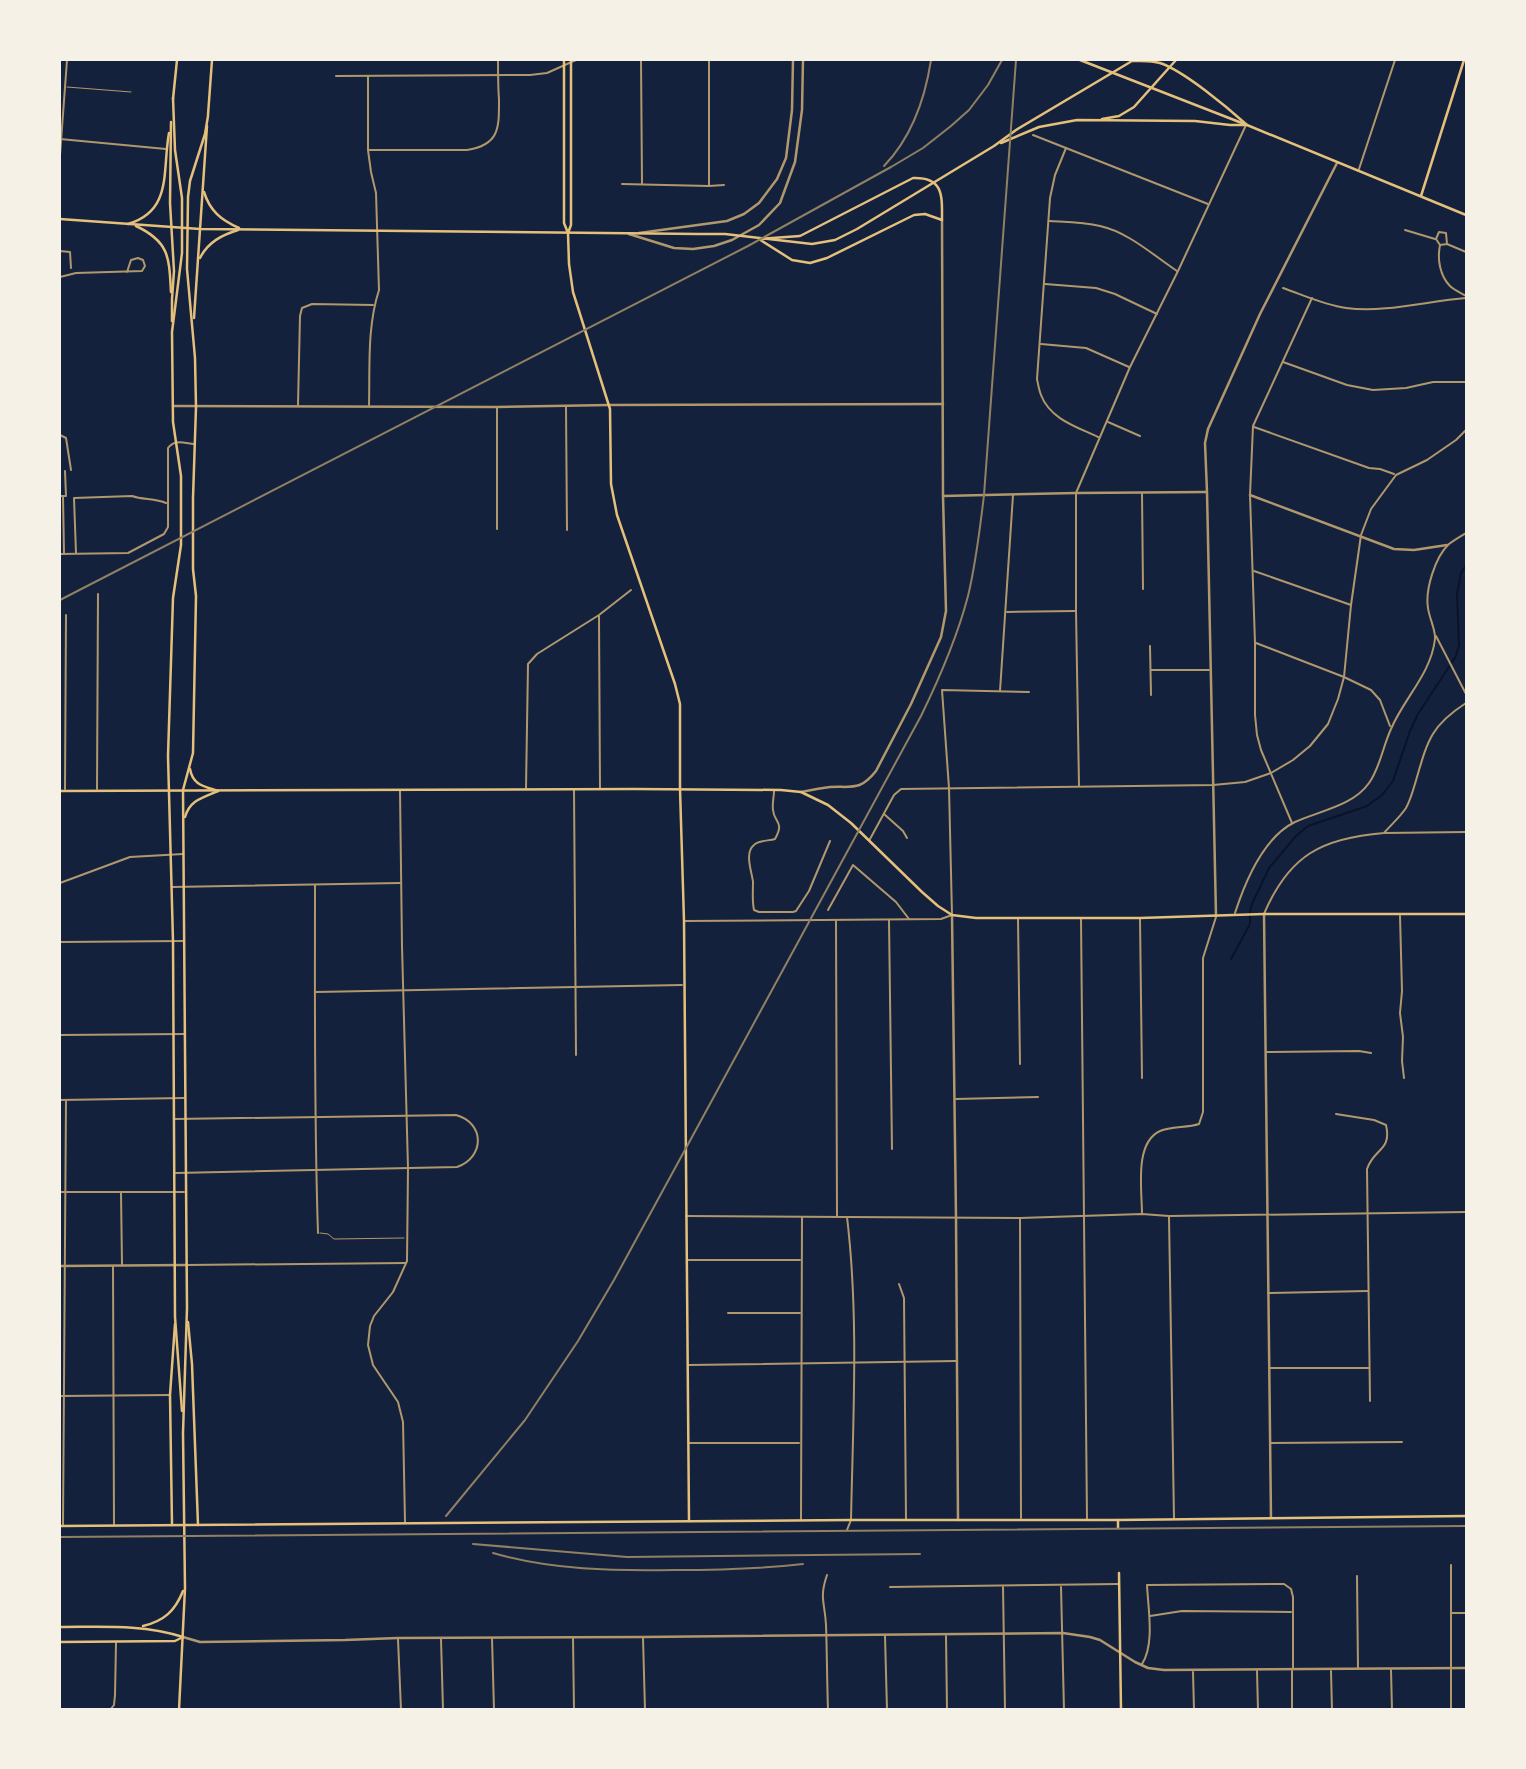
<svg xmlns="http://www.w3.org/2000/svg" width="1526" height="1769" viewBox="0 0 1526 1769" font-family="Ubuntu,sans-serif">
  <rect width="100%" height="100%" fill="#14213d"/>
  <g fill="none" stroke-linecap="round" stroke-linejoin="round">
    <!-- stream -->
    <polyline stroke="#0b132b" stroke-width="2" points="1231,959 1250,924 1250,911 1252,904 1269,868 1296,836 1308,826 1367,806 1382,795 1393,781 1410,731 1418,714 1456,656 1459,645 1457,594 1461,573 1466,565"/>
    <!-- service -->
    <g stroke="#b1986c" stroke-width="1">
      <polyline points="67,87 131,92"/>
      <polyline points="320,1233 328,1234 334,1239 404,1238"/>
    </g>
    <!-- minor -->
    <g stroke="#b1986c" stroke-width="2">
      <polyline points="641,60 642,184"/>
      <polyline points="709,60 709,186"/>
      <polyline points="336,76 530,75 547,73 576,60"/>
      <path d="M 368,76 L 368,150 L 371,172 L 376,193 L 379,290 C 367,327 370,366 369,405"/>
      <polyline points="1033,135 1208,204"/>
      <polyline points="60,139 166,149"/>
      <path d="M 1066,148 L 1055,175 L 1050,198 L 1037,379 C 1038,384 1039,390 1041,395 C 1050,419 1077,427 1098,437"/>
      <path d="M 369,150 L 467,150 C 500,145 499,127 499,100 C 498,86 498,73 498,60"/>
      <polyline points="60,155 67,60"/>
      <polyline points="1359,169 1395,60"/>
      <polyline points="622,184 709,186 724,185"/>
      <path d="M 1049,221 C 1066,222 1083,222 1100,226 C 1128,232 1153,255 1177,271"/>
      <polyline points="1405,230 1435,239"/>
      <polyline points="1447,244 1446,233 1439,232 1436,239 1440,245 1447,244 1466,252"/>
      <path d="M 1440,245 C 1437,259 1440,276 1450,286 C 1454,290 1461,293 1466,296"/>
      <polyline points="60,251 70,252 71,268"/>
      <polyline points="60,277 76,273 142,271 145,266 143,260 138,258 131,260 127,272"/>
      <polyline points="1045,284 1096,288 1115,294 1157,314"/>
      <path d="M 1283,288 C 1303,295 1324,305 1346,308 C 1386,313 1427,301 1466,298"/>
      <polyline points="1041,344 1086,348 1129,367"/>
      <polyline points="1283,362 1347,385 1373,390 1406,388 1433,382 1466,382"/>
      <polyline points="298,405 300,316 302,308 312,304 373,305"/>
      <polyline points="566,407 567,530"/>
      <polyline points="1108,422 1140,436"/>
      <polyline points="1254,427 1369,468 1380,469 1394,474"/>
      <polyline points="60,435 66,438 71,470"/>
      <polyline points="1142,493 1143,589"/>
      <polyline points="60,496 66,496 65,471"/>
      <polyline points="63,496 64,554"/>
      <polyline points="497,529 497,408"/>
      <path d="M 76,553 L 74,498 L 132,496 C 143,500 155,498 166,503"/>
      <path d="M 60,554 L 128,553 L 164,534 L 168,527 L 168,448 C 174,439 184,443 194,444"/>
      <polyline points="1254,571 1351,605"/>
      <polyline points="1007,612 1075,611"/>
      <polyline points="599,616 600,789"/>
      <polyline points="1436,636 1466,694"/>
      <polyline points="1256,643 1344,677 1371,690 1380,700 1390,726"/>
      <polyline points="1150,646 1151,695"/>
      <polyline points="1151,670 1209,670"/>
      <polyline points="1000,691 1013,495"/>
      <polyline points="1079,786 1076,611 1076,493 1130,367 1178,271 1246,125"/>
      <polyline points="526,788 528,664 537,654 599,615 631,590"/>
      <polyline points="65,789 66,615"/>
      <polyline points="97,789 98,594"/>
      <polyline points="574,790 576,1055"/>
      <polyline points="400,791 402,946 408,1168 407,1261 393,1292 374,1316 370,1326 368,1345 373,1365 398,1402 403,1422 405,1522"/>
      <path d="M 774,791 C 774,797 772,804 773,810 C 774,823 785,821 775,839 C 769,841 758,840 754,845 C 744,853 752,872 753,882 C 753,892 752,901 754,910 L 759,912 L 793,912 L 796,911 L 809,891 L 830,841"/>
      <polyline points="884,814 903,831 907,838"/>
      <polyline points="1292,823 1261,750 1257,735 1255,715 1255,643 1250,495 1253,426 1312,298"/>
      <polyline points="1385,833 1466,832"/>
      <polyline points="870,839 894,795 901,789 1213,785 1245,782 1271,773 1293,760 1310,746 1328,724 1338,699 1344,677 1351,605 1361,535 1371,509 1396,475 1427,460 1456,440 1466,430"/>
      <polyline points="60,883 130,857 183,854"/>
      <path d="M 315,885 C 315,1001 314,1117 318,1233"/>
      <polyline points="172,887 400,883"/>
      <polyline points="828,910 853,865 896,902 909,919"/>
      <path d="M 1235,913 C 1245,882 1264,837 1295,822 C 1319,811 1353,806 1369,783 C 1380,768 1383,746 1391,729 C 1404,698 1431,674 1435,639 C 1436,631 1429,617 1428,608 C 1425,590 1435,557 1449,544 C 1454,540 1461,536 1466,533"/>
      <path d="M 1264,914 C 1289,855 1322,838 1384,833 C 1391,825 1400,817 1406,808 C 1411,799 1414,787 1417,777 C 1428,739 1432,725 1466,703"/>
      <polyline points="1400,916 1402,991 1400,1013 1403,1037 1402,1061 1404,1078"/>
      <polyline points="1018,919 1020,1064"/>
      <polyline points="1081,919 1087,1519"/>
      <polyline points="1140,919 1142,1078"/>
      <polyline points="889,920 892,1149"/>
      <polyline points="685,921 941,919 952,915 949,788 942,690 1029,692"/>
      <polyline points="836,921 837,1216"/>
      <polyline points="60,942 184,941"/>
      <polyline points="316,992 682,985"/>
      <polyline points="60,1035 184,1034"/>
      <polyline points="1267,1052 1359,1051 1371,1053"/>
      <polyline points="956,1099 1038,1097"/>
      <polyline points="60,1100 184,1098"/>
      <path d="M 1336,1114 L 1374,1120 L 1386,1125 C 1392,1151 1374,1148 1367,1169 L 1370,1401"/>
      <path d="M 175,1119 L 456,1115 C 485,1123 485,1157 457,1167 L 176,1173"/>
      <polyline points="60,1192 184,1192"/>
      <polyline points="121,1193 122,1265"/>
      <path d="M 1142,1214 C 1142,1190 1134,1143 1160,1131 C 1171,1126 1187,1128 1199,1124 L 1203,1112 L 1203,958 L 1216,917"/>
      <polyline points="686,1216 1020,1218 1142,1214 1169,1216 1466,1212"/>
      <path d="M 847,1217 C 859,1317 853,1419 851,1520 L 847,1530"/>
      <polyline points="1169,1217 1174,1518"/>
      <polyline points="1020,1219 1021,1518"/>
      <polyline points="687,1260 800,1260"/>
      <polyline points="187,1265 406,1263"/>
      <polyline points="113,1267 114,1524"/>
      <polyline points="899,1284 904,1298 906,1520"/>
      <polyline points="1268,1293 1368,1291"/>
      <polyline points="728,1313 800,1313"/>
      <polyline points="689,1365 956,1361"/>
      <polyline points="1269,1368 1369,1368"/>
      <polyline points="60,1396 170,1395"/>
      <polyline points="689,1443 799,1443"/>
      <polyline points="1270,1443 1402,1442"/>
      <polyline points="801,1519 802,1217"/>
      <polyline points="63,1525 66,1100"/>
      <polyline points="1451,1565 1451,1710"/>
      <path d="M 827,1575 C 819,1598 825,1603 826,1625 C 827,1653 827,1681 828,1710"/>
      <polyline points="1357,1576 1358,1669"/>
      <polyline points="890,1587 1119,1584"/>
      <polyline points="1003,1587 1005,1710"/>
      <polyline points="1061,1587 1064,1710"/>
      <polyline points="1452,1613 1466,1613"/>
      <polyline points="1150,1616 1182,1611 1291,1612"/>
      <polyline points="885,1636 887,1710"/>
      <polyline points="946,1636 947,1710"/>
      <polyline points="492,1638 494,1710"/>
      <polyline points="573,1638 574,1710"/>
      <polyline points="643,1638 645,1710"/>
      <polyline points="398,1639 401,1710"/>
      <polyline points="441,1639 443,1710"/>
      <path d="M 1142,1664 C 1155,1644 1148,1608 1147,1585 L 1284,1584 L 1291,1589 L 1293,1597 L 1293,1668"/>
      <polyline points="1391,1670 1392,1710"/>
      <polyline points="1257,1671 1258,1710"/>
      <polyline points="1292,1671 1292,1710"/>
      <polyline points="1331,1671 1332,1710"/>
      <polyline points="1193,1672 1194,1710"/>
      <polyline points="110,1710 114,1705 115,1695 116,1643"/>
    </g>
    <!-- tertiary -->
    <g stroke="#b1986c" stroke-width="2.5">
      <polyline points="639,233 727,221 744,214 759,203 777,179 786,158 792,110 793,60"/>
      <polyline points="629,234 674,248 693,249 714,246 732,240 759,225 780,203 795,162 802,110 803,60"/>
      <polyline points="173,406 497,407 609,405 943,404"/>
      <polyline points="1250,495 1394,549 1414,550 1447,545"/>
      <polyline points="943,496 1076,493 1206,492"/>
      <path d="M 801,792 C 811,790 821,788 830,787 C 853,786 860,791 876,771 L 911,704 L 941,637 L 946,611 L 943,496 L 942,220"/>
      <polyline points="1264,914 1271,1518"/>
      <polyline points="952,915 956,1217 958,1520"/>
      <polyline points="1216,916 1207,492 1205,443 1208,429 1260,314 1337,163"/>
      <polyline points="60,1266 186,1265"/>
      <polyline points="183,1637 200,1642 345,1640 398,1638 643,1637 1063,1633 1090,1637 1100,1640 1135,1662 1148,1668 1164,1670 1466,1668"/>
    </g>
    <!-- secondary -->
    <g stroke="#e5c07b" stroke-width="2.5">
      <polyline points="564,60 564,223 568,233 569,264 573,292 610,409 611,484 617,515 675,684 680,704 680,789 684,921 689,1521"/>
      <polyline points="1102,119 1119,116 1134,107 1176,60"/>
      <polyline points="1421,196 1464,60"/>
      <polyline points="568,233 571,225 571,60"/>
      <polyline points="60,791 634,789 781,790 801,792 828,805 851,823 922,892 938,906 952,915 976,918 1140,918 1264,914 1466,914"/>
      <polyline points="1118,1520 1118,1528"/>
      <polyline points="60,1526 851,1520 1118,1520 1466,1516"/>
      <polyline points="1119,1573 1121,1710"/>
    </g>
    <!-- primary -->
    <g stroke="#e5c07b" stroke-width="2.5">
      <polyline points="1080,60 1247,125 1466,215"/>
      <polyline points="173,98 175,150 182,198 182,253 172,332 173,422 181,476 181,545 173,598 168,756 173,941 175,1317 182,1411"/>
      <polyline points="173,99 177,60"/>
      <polyline points="208,115 212,60"/>
      <polyline points="171,122 170,203 174,271 172,299 172,321"/>
      <polyline points="1001,143 1039,127 1077,120 1195,121 1230,125 1245,125"/>
      <path d="M 913,178 C 944,177 942,196 942,220 L 925,214 L 914,215 L 827,258 L 810,263 L 792,260 L 759,239 L 800,236 Z"/>
      <path d="M 204,192 C 210,211 221,220 239,228"/>
      <path d="M 60,219 L 200,229 L 699,234 L 725,234 L 812,244 L 835,240 L 857,229 L 994,146 L 1016,130 L 1132,61 C 1141,61 1150,60 1160,63 C 1184,71 1227,107 1247,125"/>
      <path d="M 128,224 C 173,211 162,170 169,133"/>
      <path d="M 136,226 C 170,242 169,258 171,292"/>
      <path d="M 200,258 C 208,242 222,235 238,230"/>
      <polyline points="194,318 207,126"/>
      <path d="M 190,769 C 193,785 203,786 218,791"/>
      <path d="M 185,817 C 190,800 202,798 218,791"/>
      <polyline points="188,1322 192,1364 198,1525"/>
      <polyline points="172,1525 170,1395 175,1324"/>
      <path d="M 143,1626 C 164,1621 175,1611 183,1591"/>
      <path d="M 60,1627 C 102,1627 143,1624 183,1637"/>
      <polyline points="60,1642 175,1641 183,1637"/>
      <polyline points="179,1710 185,1588 183,1433 187,1308 183,790 193,753 196,596 193,569 193,498 196,407 195,358 187,269 188,197 190,181 205,134 208,116"/>
    </g>
    <!-- rail -->
    <g stroke="#918062" stroke-width="2">
      <path d="M 884,166 C 912,137 925,99 931,60"/>
      <polyline points="60,600 748,246 891,167 923,148 951,126 969,110 988,85 1002,60"/>
      <path d="M 446,1516 L 525,1420 L 578,1341 L 614,1280 L 698,1126 L 921,716 C 940,677 957,638 968,596 C 976,563 980,529 984,495 L 1016,60"/>
      <polyline points="60,1537 1466,1526"/>
      <polyline points="473,1544 627,1557 920,1554"/>
      <path d="M 493,1553 C 551,1570 614,1571 674,1570 C 717,1570 760,1569 803,1564"/>
    </g>
  </g>
  <!-- border -->
  <rect width="1526" height="1769" fill="none" stroke="#f6f1e7" stroke-width="122"/>
</svg>
